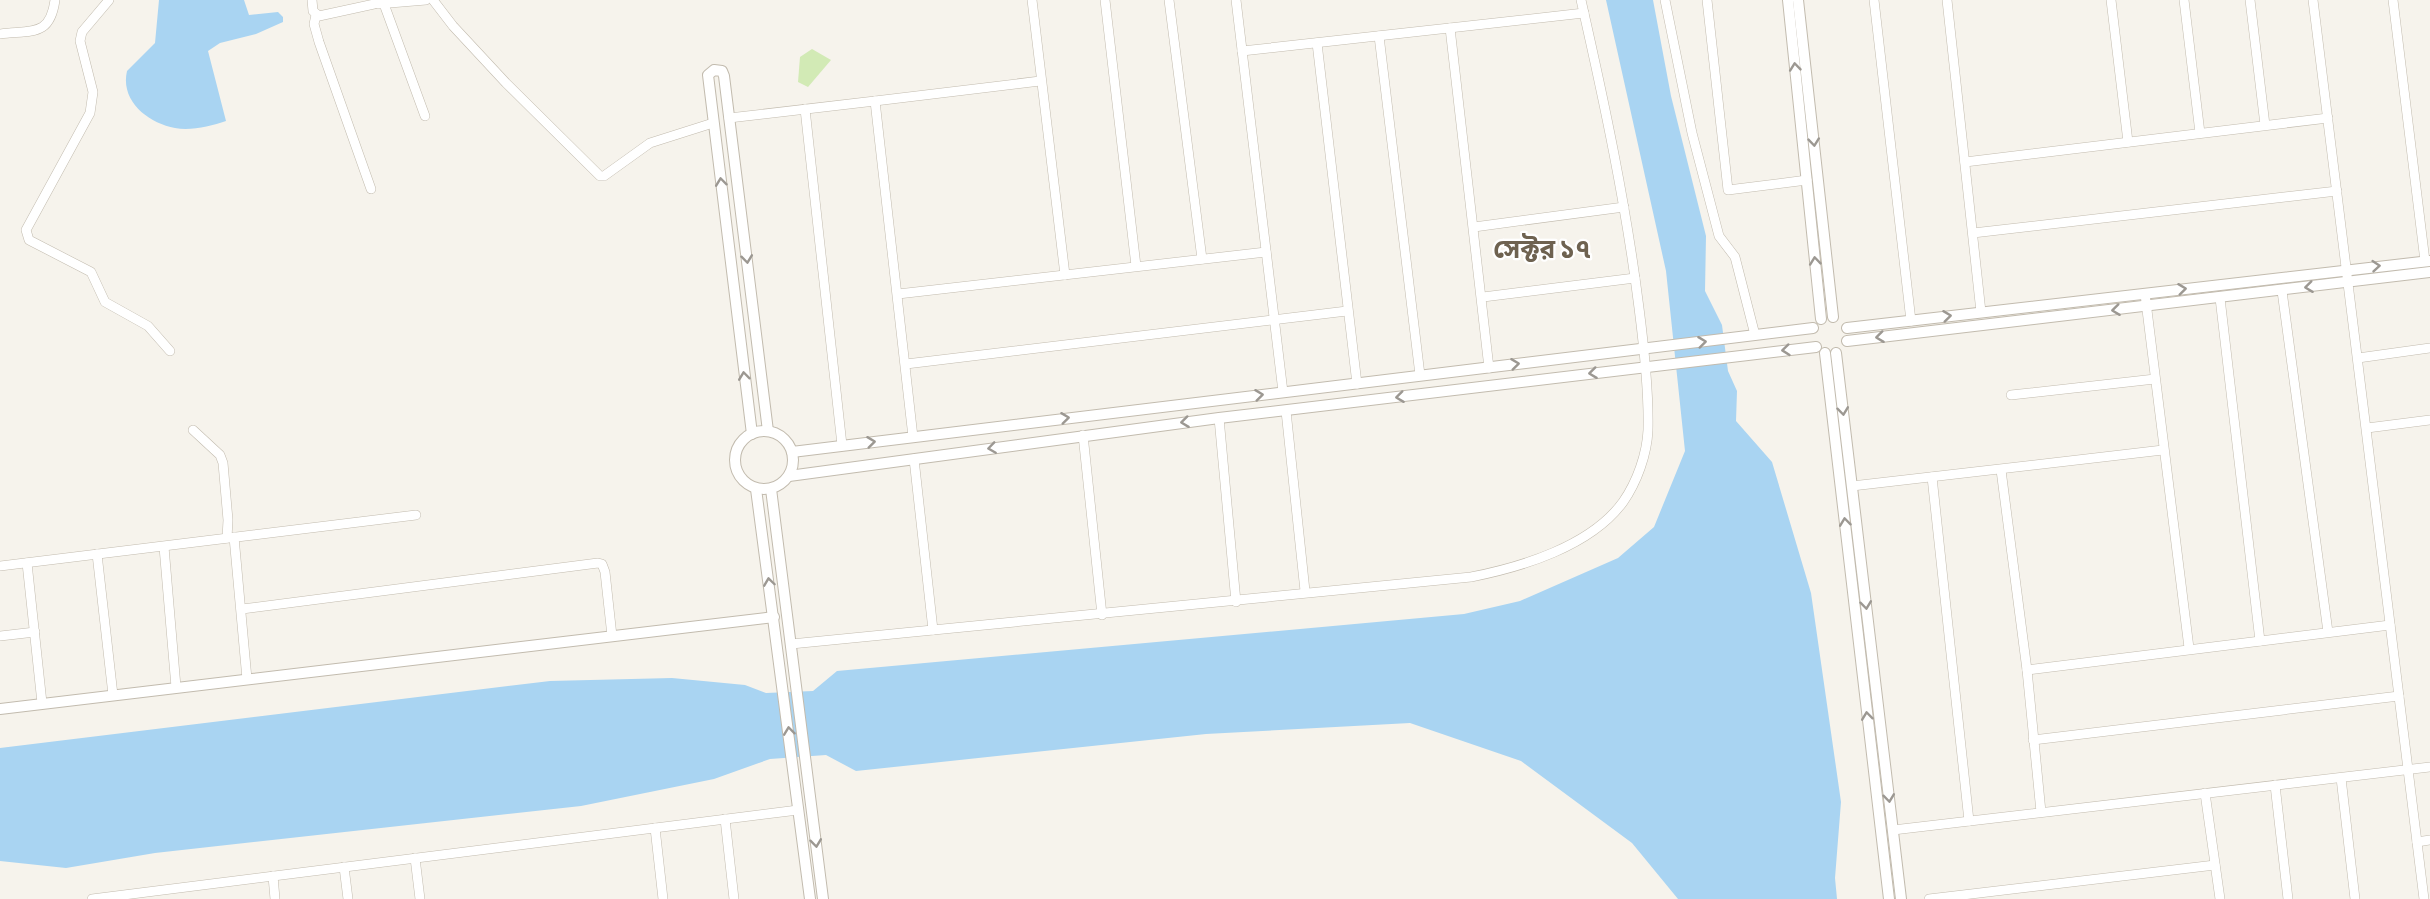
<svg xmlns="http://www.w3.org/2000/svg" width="2430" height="899" viewBox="0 0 2430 899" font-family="'Alegreya Sans','Noto Sans Bengali',sans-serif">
  <rect width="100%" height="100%" fill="#f6f3ec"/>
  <!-- green -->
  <polygon fill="#d2eab5" points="812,49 831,60 808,87 798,82 800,57"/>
  <!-- water -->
  <g fill="#a9d4f2">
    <path d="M 159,0 L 244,0 L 249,15 L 278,12 L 283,17 L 283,22 L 256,34 L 220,43 L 208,51 L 226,121 C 211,126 191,131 175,128 C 148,123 120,101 127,71 L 155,43 Z"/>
    <polygon points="1606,0 1653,0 1671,96 1706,236 1705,291 1722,325 1728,371 1737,391 1736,421 1772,462 1811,593 1841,802 1835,878 1837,899 1678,899 1632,843 1521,761 1410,723 1206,734 856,771 826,755 770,759 714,779 581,806 155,853 66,868 0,861 0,748 550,681 672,678 745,685 766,693 813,691 837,671 1464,614 1520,601 1618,558 1654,527 1685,451 1666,271"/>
  </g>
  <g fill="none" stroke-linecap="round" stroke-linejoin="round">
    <!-- minor casing -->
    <g stroke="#c2bbae" stroke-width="10">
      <g id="minor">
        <polyline points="109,0 82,32 80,41 93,92 90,113 26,230 29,240 91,272 105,302 148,326 170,351"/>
        <polyline points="312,0 313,11 319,16 374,4"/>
        <polyline points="433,0 453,26 506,83 600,176 604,176 650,143 713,123"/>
        <polyline points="1032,0 1065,275"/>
        <polyline points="1105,0 1136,266"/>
        <polyline points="1169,0 1202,259"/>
        <polyline points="1236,0 1283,392"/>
        <polyline points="1665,0 1692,133 1719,236 1735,257 1755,335"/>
        <polyline points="1707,0 1728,190 1807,180"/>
        <polyline points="1874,0 1911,321"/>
        <polyline points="1947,0 1981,312"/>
        <polyline points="2111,0 2128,142"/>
        <polyline points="2184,0 2200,133"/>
        <polyline points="2250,0 2265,125"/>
        <polyline points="2313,0 2424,899"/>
        <polyline points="2393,0 2425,261"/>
        <polyline points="378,4 426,0"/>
        <polyline points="384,4 425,116"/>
        <polyline points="316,15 314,24 319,42 371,189"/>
        <polyline points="1450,28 1489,368"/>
        <path d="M 0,34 C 32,30 50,37 55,0"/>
        <polyline points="1379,36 1420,375"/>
        <polyline points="1317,43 1357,384"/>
        <polyline points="1242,51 1584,13"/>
        <polyline points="805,109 842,445"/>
        <polyline points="729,118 875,101"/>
        <polyline points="1965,162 2328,118"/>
        <polyline points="1474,227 1624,207"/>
        <polyline points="1973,233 2337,191"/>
        <polyline points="2282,291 2328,632"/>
        <polyline points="898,294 1266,252"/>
        <polyline points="2145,294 2189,648"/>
        <polyline points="1483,297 1635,278"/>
        <polyline points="2220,298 2260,641"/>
        <polyline points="2358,358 2430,348"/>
        <polyline points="906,364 1347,311"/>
        <polyline points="2011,395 2155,379"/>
        <polyline points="1286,411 1305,591"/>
        <polyline points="1219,418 1236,602"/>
        <polyline points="2367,428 2430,420"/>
        <polyline points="193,430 220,455 223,463 228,520 227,538"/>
        <polyline points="1083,435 1102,615"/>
        <polyline points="913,437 875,101 1040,81"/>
        <polyline points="914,459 933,630"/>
        <polyline points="2001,470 2027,670 2041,812"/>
        <polyline points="1932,477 1969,821"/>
        <polyline points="1852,486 2163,450"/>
        <polyline points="234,537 247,679"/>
        <polyline points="164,547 176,687"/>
        <polyline points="97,554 113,695"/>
        <polyline points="27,563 42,703"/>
        <polyline points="0,566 416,515"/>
        <polyline points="242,609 598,563 602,564 605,572 612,636"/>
        <polyline points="0,636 35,632"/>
        <path d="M 791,644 L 1471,577 C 1522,567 1591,546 1623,502 C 1637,482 1647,454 1648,430 C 1649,390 1644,347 1639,308 C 1626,204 1604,101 1581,0"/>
        <polyline points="2027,670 2390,625"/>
        <polyline points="2033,740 2399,696"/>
        <polyline points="2341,778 2355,899"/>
        <polyline points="2275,785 2288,899"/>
        <polyline points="2205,793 2220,899"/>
        <polyline points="725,819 734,899"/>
        <polyline points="655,828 663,899"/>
        <polyline points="1893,830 2430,767"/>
        <polyline points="2417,842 2430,840"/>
        <polyline points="415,858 420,899"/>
        <polyline points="344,867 348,899"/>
        <polyline points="273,876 275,899"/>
        <polyline points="92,899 798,810"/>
        <polyline points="1929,899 2215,865"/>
      </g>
    </g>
    <!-- tertiary casing -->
    <g stroke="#c2bbae" stroke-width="12">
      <g id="tertiary">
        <polyline points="1788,0 1821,319"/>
        <polyline points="1798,0 1833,317"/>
        <polyline points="1847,328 2430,261"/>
        <polyline points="1847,341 2430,272"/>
        <polyline points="1825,353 1889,899"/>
        <polyline points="1836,353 1901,899"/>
        <circle cx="764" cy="460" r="29"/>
        <polyline points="752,434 708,75 714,70 722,71 724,76 768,431"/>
        <polyline points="792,452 1813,328"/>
        <polyline points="789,476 1219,418 1816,347"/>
        <polyline points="756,489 810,899"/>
        <polyline points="771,489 823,899"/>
        <polyline points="0,709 774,617"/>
      </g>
    </g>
    <!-- minor -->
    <use href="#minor" stroke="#fff" stroke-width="9"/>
    <!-- tertiary -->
    <use href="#tertiary" stroke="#fff" stroke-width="10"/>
  </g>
  <!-- one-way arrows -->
  <defs><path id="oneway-chevron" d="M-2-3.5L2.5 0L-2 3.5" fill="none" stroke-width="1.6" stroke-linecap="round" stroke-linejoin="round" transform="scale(1.5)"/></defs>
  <g stroke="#9c9892">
    <use href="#oneway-chevron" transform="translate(1795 67) rotate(-96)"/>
    <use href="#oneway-chevron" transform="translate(1814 142) rotate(84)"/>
    <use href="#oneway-chevron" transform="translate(721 182) rotate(-97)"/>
    <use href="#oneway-chevron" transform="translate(747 259) rotate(83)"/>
    <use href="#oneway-chevron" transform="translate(1815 261) rotate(-96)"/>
    <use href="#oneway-chevron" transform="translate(2376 266) rotate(-5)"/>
    <use href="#oneway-chevron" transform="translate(2309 287) rotate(173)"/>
    <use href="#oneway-chevron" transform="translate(2182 289) rotate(-7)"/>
    <use href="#oneway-chevron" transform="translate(2116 310) rotate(173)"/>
    <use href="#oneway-chevron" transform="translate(1947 316) rotate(-7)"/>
    <use href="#oneway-chevron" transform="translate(1880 337) rotate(173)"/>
    <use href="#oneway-chevron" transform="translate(1702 342) rotate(-7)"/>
    <use href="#oneway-chevron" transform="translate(1786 350) rotate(174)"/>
    <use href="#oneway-chevron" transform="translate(1515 364) rotate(-7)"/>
    <use href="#oneway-chevron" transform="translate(1593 373) rotate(173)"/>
    <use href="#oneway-chevron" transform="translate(744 376) rotate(-97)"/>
    <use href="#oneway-chevron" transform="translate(1259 395) rotate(-7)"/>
    <use href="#oneway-chevron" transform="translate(1400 397) rotate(173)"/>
    <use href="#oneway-chevron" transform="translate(1843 411) rotate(83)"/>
    <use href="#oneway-chevron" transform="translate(1065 418) rotate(-7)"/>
    <use href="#oneway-chevron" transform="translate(1185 422) rotate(173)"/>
    <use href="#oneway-chevron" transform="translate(871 442) rotate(-7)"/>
    <use href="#oneway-chevron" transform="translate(992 448) rotate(172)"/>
    <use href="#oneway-chevron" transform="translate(1845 522) rotate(-97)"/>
    <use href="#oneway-chevron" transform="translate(769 582) rotate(-98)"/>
    <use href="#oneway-chevron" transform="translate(1866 605) rotate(83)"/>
    <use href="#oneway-chevron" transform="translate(1867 716) rotate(-97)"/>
    <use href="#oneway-chevron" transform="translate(789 731) rotate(-97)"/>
    <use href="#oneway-chevron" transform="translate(1889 798) rotate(83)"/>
    <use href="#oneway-chevron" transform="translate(816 843) rotate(83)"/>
  </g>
  <g text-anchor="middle" stroke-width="4.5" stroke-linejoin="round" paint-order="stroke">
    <!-- quarter labels -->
    <g font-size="26" font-weight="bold" fill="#6e6250" stroke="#fff">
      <text x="1542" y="258">সেক্টর ১৭</text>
    </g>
  </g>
</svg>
